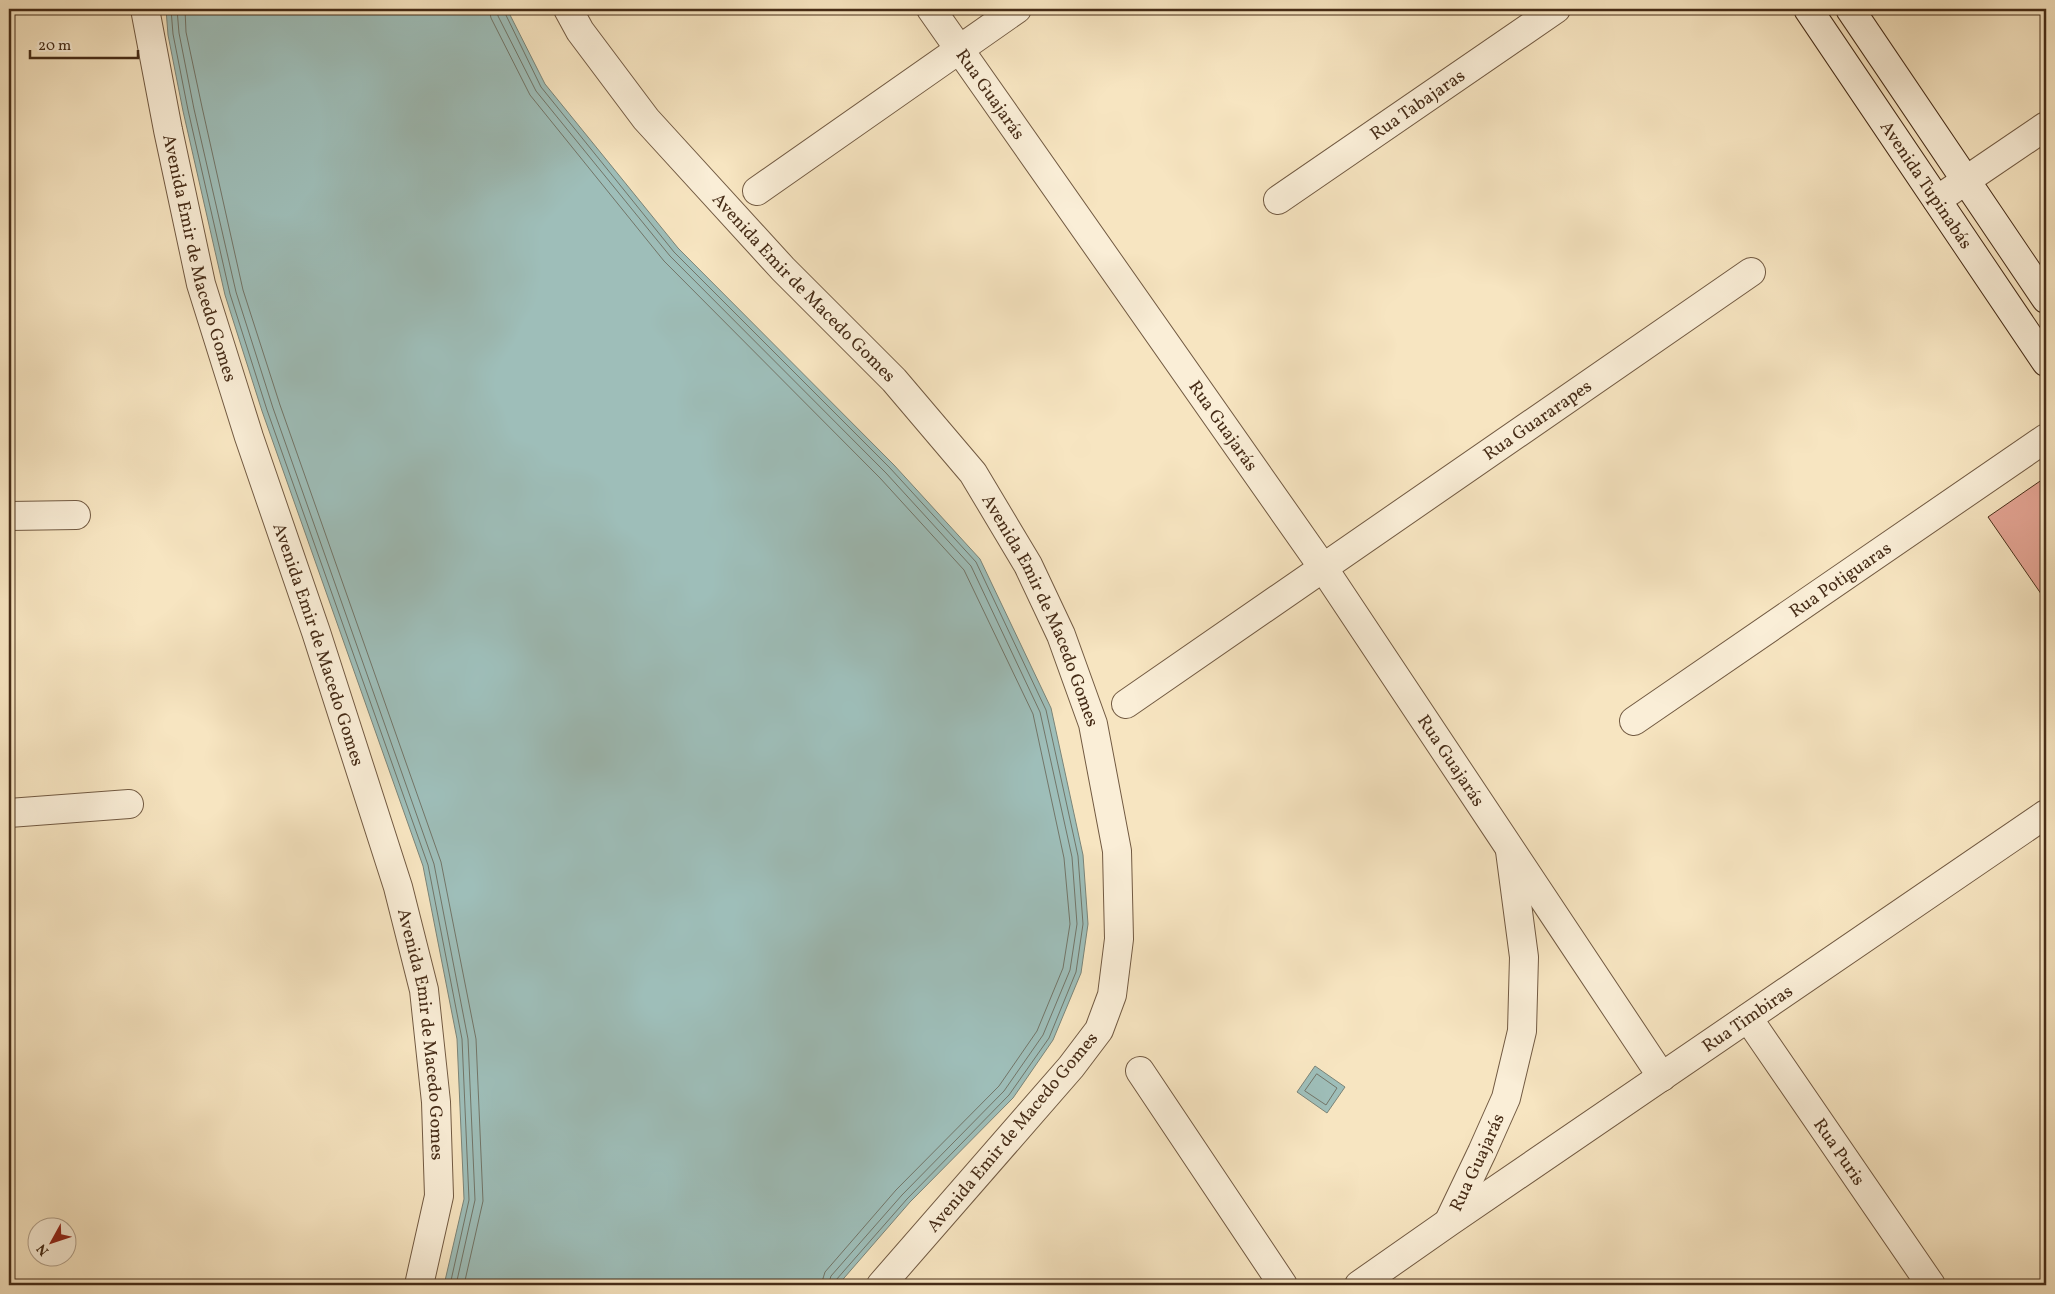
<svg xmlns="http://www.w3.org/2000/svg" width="2055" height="1294" viewBox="0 0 2055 1294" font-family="Vollkorn,serif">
  <rect width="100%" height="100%" fill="#f7e5c1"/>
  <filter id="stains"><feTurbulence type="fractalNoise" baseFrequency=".004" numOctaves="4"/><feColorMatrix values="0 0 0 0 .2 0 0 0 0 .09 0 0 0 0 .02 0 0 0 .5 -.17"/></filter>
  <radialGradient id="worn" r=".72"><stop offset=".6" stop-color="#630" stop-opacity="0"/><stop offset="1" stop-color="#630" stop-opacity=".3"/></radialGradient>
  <!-- water -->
  <g fill="#9ebeb9" stroke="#7b8478">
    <polygon points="166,9 507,9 545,84 678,248 894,465 980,559 1051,708 1083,855 1088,924 1081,973 1053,1040 1013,1098 910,1202 838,1285 444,1285 464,1199 457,1039 423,866 262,411 225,295 183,111 168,35"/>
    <polygon points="1315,1066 1345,1087 1327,1113 1297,1092"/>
  </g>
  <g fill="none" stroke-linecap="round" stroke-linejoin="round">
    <!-- shore -->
    <g stroke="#727568" stroke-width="1">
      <polyline points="171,9 173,34 188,110 230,294 267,410 428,865 462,1039 469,1200 450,1285"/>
      <polyline points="177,9 179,33 194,109 236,292 273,408 434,864 468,1039 475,1200 456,1285"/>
      <polyline points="185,9 186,32 202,107 243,290 280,405 441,862 476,1039 483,1201 464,1285"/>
      <polyline points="489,9 491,18 530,95 664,261 880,478 964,570 1033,714 1064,858 1070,924 1063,968 1037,1031 999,1086 896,1190 825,1272 821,1285"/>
      <polyline points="497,9 498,16 536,91 670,256 886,473 971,566 1040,712 1072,857 1077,924 1070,970 1043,1035 1004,1091 902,1195 831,1276 828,1285"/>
      <polyline points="503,9 541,87 674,252 890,468 976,562 1046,710 1078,856 1083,924 1076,972 1049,1038 1009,1095 907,1199 836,1280 834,1285"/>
      <polygon points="1317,1074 1337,1088 1326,1105 1305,1091"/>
    </g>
  </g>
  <!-- building -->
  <polygon fill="#e5a494" stroke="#462c17" points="2046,477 2046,601 1988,517"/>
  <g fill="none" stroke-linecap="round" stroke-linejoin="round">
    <!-- street casing -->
    <g stroke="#725a42" stroke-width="30">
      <g id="street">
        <path id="s1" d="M 145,9 L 168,130 L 201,284 L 249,437 L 316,632 L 398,887 L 424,990 L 436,1102 L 439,1196 L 419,1285"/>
        <path id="s2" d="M 568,9 L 580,31 L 646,119 L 783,269 L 894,380 L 973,473 L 1028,565 L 1061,635 L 1093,724 L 1117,851 L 1119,939 L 1112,995 L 1099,1030 L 1071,1067 L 881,1285"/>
        <path id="s3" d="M 931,9 L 1324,569 L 1662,1077"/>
        <polyline points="757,191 1017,9"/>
        <path id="s4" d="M 1278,200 L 1556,9"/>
        <polyline points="1937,200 2046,126"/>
        <polyline points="9,516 76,515"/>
        <path id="s5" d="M 1126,704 L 1751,272"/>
        <path id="s6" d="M 1634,721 L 2046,438"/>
        <polyline points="9,813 129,804"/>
        <path id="s7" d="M 1748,1018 L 1931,1285"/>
        <polyline points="1140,1071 1283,1285"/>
        <path id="s8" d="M 1449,1221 L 1482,1152 L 1506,1098 L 1522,1031 L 1524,957 L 1510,851"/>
        <path id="s9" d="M 1359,1285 L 1449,1222 L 2046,814"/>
      </g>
    </g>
    <!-- secondary casing -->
    <g stroke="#462c17" stroke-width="30">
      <g id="secondary">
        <path id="s10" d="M 1808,9 L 2046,362"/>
        <polyline points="1850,9 2046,299"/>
      </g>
    </g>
    <!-- street -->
    <use href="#street" stroke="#faeed7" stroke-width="28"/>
    <!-- secondary -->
    <use href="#secondary" stroke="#faeed7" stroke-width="28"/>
  </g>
  <g text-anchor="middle" stroke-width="5" stroke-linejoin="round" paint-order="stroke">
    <!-- street labels -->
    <g font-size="18" fill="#462c17" stroke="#faeed7">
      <text dy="6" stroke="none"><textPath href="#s3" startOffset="104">Rua Guajarás</textPath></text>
      <text dy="6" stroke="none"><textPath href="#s4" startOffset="169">Rua Tabajaras</textPath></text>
      <text dy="6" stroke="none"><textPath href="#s10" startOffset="212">Avenida Tupinabás</textPath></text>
      <text dy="6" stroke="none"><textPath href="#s1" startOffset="255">Avenida Emir de Macedo Gomes</textPath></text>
      <text dy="6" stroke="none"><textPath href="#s2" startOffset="366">Avenida Emir de Macedo Gomes</textPath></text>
      <text dy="6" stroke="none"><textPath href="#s5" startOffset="500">Rua Guararapes</textPath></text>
      <text dy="6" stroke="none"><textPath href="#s3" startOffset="509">Rua Guajarás</textPath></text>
      <text dy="6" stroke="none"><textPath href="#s6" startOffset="250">Rua Potiguaras</textPath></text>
      <text dy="6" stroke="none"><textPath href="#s2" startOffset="771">Avenida Emir de Macedo Gomes</textPath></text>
      <text dy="6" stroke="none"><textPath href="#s1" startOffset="660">Avenida Emir de Macedo Gomes</textPath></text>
      <text dy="6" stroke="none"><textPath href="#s3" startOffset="914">Rua Guajarás</textPath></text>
      <text dy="6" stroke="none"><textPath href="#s9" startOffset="471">Rua Timbiras</textPath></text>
      <text dy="6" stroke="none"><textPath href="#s1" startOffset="1065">Avenida Emir de Macedo Gomes</textPath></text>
      <text transform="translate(1012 1132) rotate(-50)" y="6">Avenida Emir de Macedo Gomes</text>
      <text dy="6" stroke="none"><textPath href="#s7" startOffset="162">Rua Puris</textPath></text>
      <text dy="6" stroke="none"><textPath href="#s8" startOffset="65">Rua Guajarás</textPath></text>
    </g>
  </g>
  <!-- margin -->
  <rect width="2055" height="1294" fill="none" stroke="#f7e5c1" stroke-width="30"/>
  <rect x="10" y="10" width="2035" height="1274" fill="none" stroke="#462c17" stroke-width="2.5"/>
  <rect x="15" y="15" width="2025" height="1264" fill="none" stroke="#462c17"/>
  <!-- north arrow -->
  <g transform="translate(52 1242) rotate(230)"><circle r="24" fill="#faeed7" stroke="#b2a08a"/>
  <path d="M0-4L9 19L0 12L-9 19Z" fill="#8f2418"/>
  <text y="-8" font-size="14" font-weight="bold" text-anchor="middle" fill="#462c17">N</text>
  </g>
  <!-- scale -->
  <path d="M30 50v8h108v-8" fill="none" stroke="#462c17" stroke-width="2.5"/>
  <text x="38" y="50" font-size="15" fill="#462c17" stroke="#faeed7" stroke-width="4" paint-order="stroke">20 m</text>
  <rect width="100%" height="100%" filter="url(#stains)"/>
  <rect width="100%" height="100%" fill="url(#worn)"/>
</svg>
